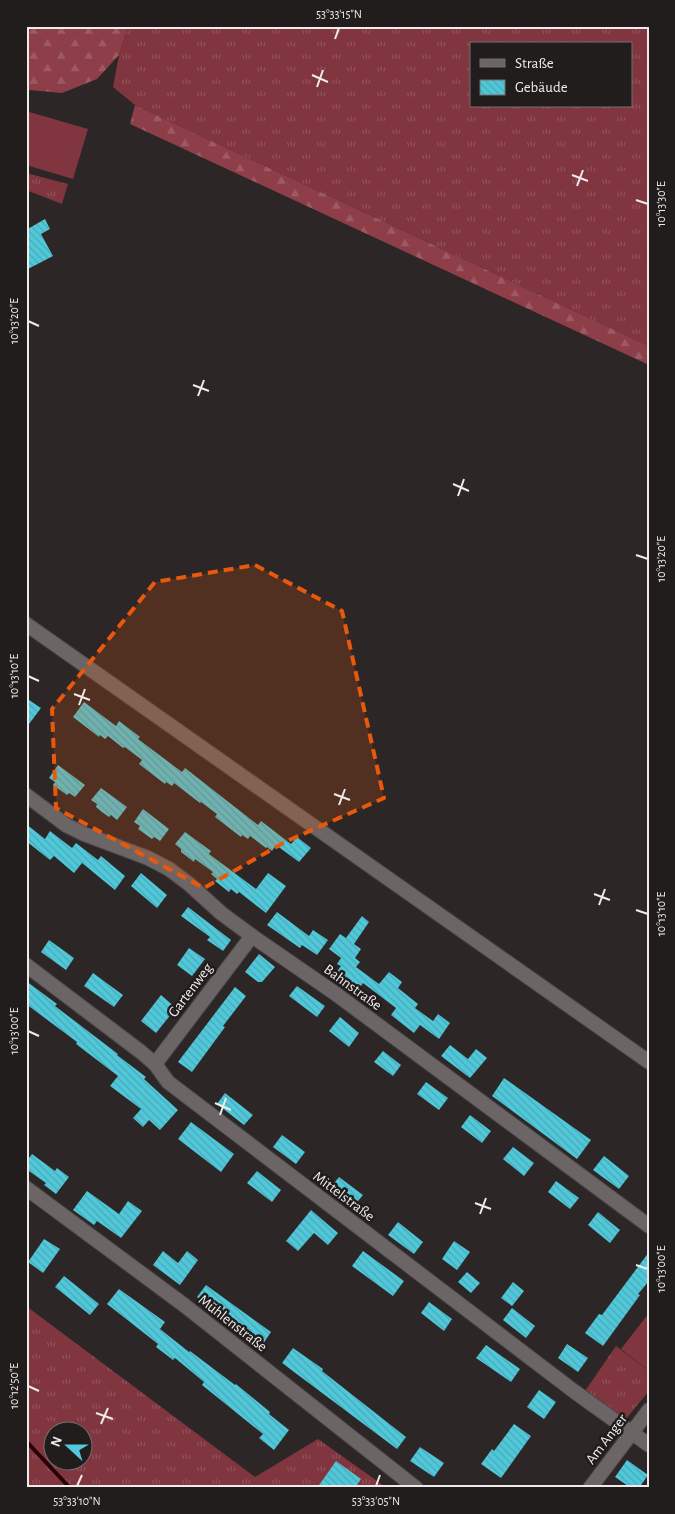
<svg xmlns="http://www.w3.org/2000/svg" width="675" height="1514" viewBox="0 0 675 1514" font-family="'Alegreya Sans',sans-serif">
  <defs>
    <pattern id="grass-tufts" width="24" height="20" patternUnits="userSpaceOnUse" patternTransform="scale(1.25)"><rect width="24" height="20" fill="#80353f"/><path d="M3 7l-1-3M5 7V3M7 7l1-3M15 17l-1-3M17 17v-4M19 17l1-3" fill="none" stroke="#92525b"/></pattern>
    <pattern id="forest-firs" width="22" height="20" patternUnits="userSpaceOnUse" patternTransform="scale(1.25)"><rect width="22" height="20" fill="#8d3e48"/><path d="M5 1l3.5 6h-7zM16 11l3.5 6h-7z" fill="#9d5a63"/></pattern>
    <pattern id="building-back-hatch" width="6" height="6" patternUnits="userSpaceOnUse" patternTransform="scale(1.25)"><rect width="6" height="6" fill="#4fc8da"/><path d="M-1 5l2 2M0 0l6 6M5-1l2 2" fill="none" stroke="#4da8b5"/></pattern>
  </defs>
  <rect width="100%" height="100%" fill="#2c2627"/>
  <!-- grass -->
  <g fill="url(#grass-tufts)" fill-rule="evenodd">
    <path d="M 128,26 L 649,26 L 649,346 L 135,105 L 113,87 L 119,55 ZM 471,44 L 631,44 L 631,106 L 471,106 Z"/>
    <polygon points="26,173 68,184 62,204 26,190"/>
    <path d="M 26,1306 L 255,1477 L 318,1439 L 387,1488 L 26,1488 ZM 52,1432 L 82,1432 L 82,1462 L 52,1462 Z"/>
    <polygon points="616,1346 649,1371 649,1391 625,1420 585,1391"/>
  </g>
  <!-- forest -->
  <g fill="url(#forest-firs)">
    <polygon points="26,26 128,26 119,55 97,79 62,93 29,90 26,93"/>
    <polygon points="135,105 649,346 649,365 130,124"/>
  </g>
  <!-- pitch -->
  <g fill="#80353f">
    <polygon points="26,111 88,129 73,179 26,165"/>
    <polygon points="649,1313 649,1371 621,1349"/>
  </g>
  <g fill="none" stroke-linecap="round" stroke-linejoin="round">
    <!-- stream -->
    <polyline stroke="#270108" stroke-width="4" points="26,1441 70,1488"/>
  </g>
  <!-- building -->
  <g fill="url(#building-back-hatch)">
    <polygon points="45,219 50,229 41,234 53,256 26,270 26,230"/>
    <polygon points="26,698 41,708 26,728"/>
    <polygon points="84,702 116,726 119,721 140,737 138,739 182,772 185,768 258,825 261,821 291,844 297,837 311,848 299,862 276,845 272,851 267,847 266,848 250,836 248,839 242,835 241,837 215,817 217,814 201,802 200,803 174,783 172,786 166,782 165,784 139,764 142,760 125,747 123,748 108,736 105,739 100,735 99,737 73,717"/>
    <polygon points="58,765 85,785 75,797 69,793 67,795 53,785 55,782 49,778"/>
    <polygon points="101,788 127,807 117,820 111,815 109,817 102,812 96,807 97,804 91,800"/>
    <polygon points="143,809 169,829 160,841 154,837 152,839 138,829 140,826 134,822"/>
    <polygon points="26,824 45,839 50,831 72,848 76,843 98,860 101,856 125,876 115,890 82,863 74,873 54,856 50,860 26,841"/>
    <polygon points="185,832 211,851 209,854 256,889 268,873 286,886 266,913 239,892 237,894 231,889 229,892 215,881 217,879 211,874 213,872 195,859 194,862 181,852 181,849 175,844"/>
    <polygon points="141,873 167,895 157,908 131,886"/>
    <polygon points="188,907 231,940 223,951 207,940 210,937 181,916"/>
    <polygon points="277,912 309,936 313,930 328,940 317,955 302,945 300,948 267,925"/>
    <polygon points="362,916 369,922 354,944 361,949 355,958 360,962 356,967 379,984 389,972 402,982 398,988 418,1004 415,1008 433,1021 438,1014 450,1023 439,1039 420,1025 414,1033 391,1015 396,1008 363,983 356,994 333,977 341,966 337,964 341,958 329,949 340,934 346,938"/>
    <polygon points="49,940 74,958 66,970 41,952"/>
    <polygon points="189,948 205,959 192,976 177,965"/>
    <polygon points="259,954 275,967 262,982 258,982 245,972"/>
    <polygon points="93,973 123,995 114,1007 84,986"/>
    <polygon points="26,981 57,1004 55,1006 118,1054 117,1055 146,1077 144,1079 178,1110 160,1130 149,1120 143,1127 133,1118 141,1109 110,1086 118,1076 76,1044 77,1042 26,1004"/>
    <polygon points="297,986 325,1006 317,1017 289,996"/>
    <polygon points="235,987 246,996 223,1026 225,1027 192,1072 178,1062"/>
    <polygon points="161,995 176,1008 156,1033 141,1021"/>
    <polygon points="340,1017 359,1033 349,1047 329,1031"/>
    <polygon points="450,1045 468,1059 476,1049 487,1058 470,1078 441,1056"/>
    <polygon points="383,1051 401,1065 393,1076 374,1062"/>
    <polygon points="504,1078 591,1140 577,1159 492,1096"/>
    <polygon points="426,1082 448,1098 439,1110 417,1094"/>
    <polygon points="225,1093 253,1115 244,1125 217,1104"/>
    <polygon points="470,1115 491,1131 482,1143 461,1127"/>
    <polygon points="191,1122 234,1154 221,1172 178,1139"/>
    <polygon points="282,1135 305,1152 296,1164 273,1147"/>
    <polygon points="513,1147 534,1163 524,1176 503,1159"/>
    <polygon points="32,1154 55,1171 57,1168 69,1177 56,1194 44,1185 46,1183 26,1169 26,1162"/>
    <polygon points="604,1156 629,1176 619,1189 593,1170"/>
    <polygon points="257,1171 281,1190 272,1202 247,1183"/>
    <polygon points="339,1177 363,1195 354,1206 330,1188"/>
    <polygon points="556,1181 579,1198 570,1209 548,1192"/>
    <polygon points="87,1191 119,1214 128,1201 142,1211 121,1238 97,1221 94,1225 73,1210"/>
    <polygon points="311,1210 338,1233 328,1245 314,1233 298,1251 286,1241"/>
    <polygon points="598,1212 620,1230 610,1243 588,1225"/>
    <polygon points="398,1222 423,1242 414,1254 388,1235"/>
    <polygon points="44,1239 60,1249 43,1273 28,1262"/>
    <polygon points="454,1241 470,1252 457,1270 442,1259"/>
    <polygon points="163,1251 178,1263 187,1251 198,1260 180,1285 153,1265"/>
    <polygon points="363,1251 404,1281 393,1296 352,1266"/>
    <polygon points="649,1252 649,1281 638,1294 640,1295 603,1346 585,1333 599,1314 602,1315"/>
    <polygon points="467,1272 480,1283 471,1293 458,1282"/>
    <polygon points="64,1276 99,1304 90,1315 55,1287"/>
    <polygon points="513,1282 524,1291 512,1306 501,1298"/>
    <polygon points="206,1285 271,1332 263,1344 227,1317 225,1319 197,1297"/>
    <polygon points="119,1289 165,1322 160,1329 189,1352 190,1351 235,1385 236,1384 270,1412 269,1414 289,1430 274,1450 259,1438 263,1434 202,1385 204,1382 175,1358 173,1360 156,1347 158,1344 107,1304"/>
    <polygon points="429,1302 452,1319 444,1331 421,1313"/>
    <polygon points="512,1308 535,1326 526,1338 503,1320"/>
    <polygon points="567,1344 588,1358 578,1372 558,1358"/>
    <polygon points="486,1345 520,1369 511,1382 476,1358"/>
    <polygon points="293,1348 323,1369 322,1371 406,1437 397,1449 282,1363"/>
    <polygon points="539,1390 556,1402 544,1419 527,1407"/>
    <polygon points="514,1424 531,1436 501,1478 481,1464 492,1449 494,1451"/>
    <polygon points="420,1447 444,1463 434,1477 410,1461"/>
    <polygon points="627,1460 648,1475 639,1488 631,1488 615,1477"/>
    <polygon points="336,1461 361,1479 355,1488 317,1488"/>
  </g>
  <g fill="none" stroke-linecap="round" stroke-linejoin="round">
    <!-- street casing -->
    <g stroke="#494445" stroke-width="16">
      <g id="street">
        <polyline points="26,624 649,1062"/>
        <polyline points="26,795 66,825 84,834 148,858 169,869 189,884 221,913 252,936 336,994 649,1226"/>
        <polyline points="26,965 141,1052 155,1064 168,1082 575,1392 649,1445"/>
        <polyline points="155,1064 252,936"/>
        <polyline points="26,1188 184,1305 416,1488"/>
        <polyline points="590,1488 649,1410"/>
      </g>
    </g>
    <!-- street -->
    <use href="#street" stroke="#6c6566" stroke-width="14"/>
  </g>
  <!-- marked area -->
  <path fill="#e8590c" fill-opacity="0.2" stroke="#e8590c" stroke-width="4" stroke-dasharray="10 6" stroke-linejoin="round" d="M 255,565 L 342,611 L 384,798 L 285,842 L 204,888 L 56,808 L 52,709 L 155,582 Z"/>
  <!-- ticks -->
  <path fill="none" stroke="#efebeb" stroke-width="2" d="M 335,39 L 339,28M 312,75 L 328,82M 317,87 L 323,70M 572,175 L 588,181M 577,186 L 583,170M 636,200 L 648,204M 28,321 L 39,326M 193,385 L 209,391M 198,396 L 204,380M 453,484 L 469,491M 458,496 L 464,479M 636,555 L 648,559M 28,676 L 39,681M 74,694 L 90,700M 79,705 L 85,689M 334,794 L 350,800M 339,805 L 345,789M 594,894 L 610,900M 599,905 L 605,889M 636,910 L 648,914M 28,1031 L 39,1036M 215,1103 L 231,1110M 220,1115 L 226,1098M 475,1203 L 491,1209M 480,1214 L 486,1198M 636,1265 L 648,1269M 28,1386 L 39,1391M 96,1413 L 113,1419M 101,1424 L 108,1408M 77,1486 L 82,1475M 376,1486 L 380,1475"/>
  <g text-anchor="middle" stroke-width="5" stroke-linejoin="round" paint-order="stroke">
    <!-- street labels -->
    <g font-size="15" fill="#efebeb" stroke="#221d1d">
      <text transform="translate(353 987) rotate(36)" y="5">Bahnstraße</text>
      <text transform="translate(190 990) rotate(-53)" y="5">Gartenweg</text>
      <text transform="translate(344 1196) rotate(37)" y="5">Mittelstraße</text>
      <text transform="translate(233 1323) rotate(38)" y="5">Mühlenstraße</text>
      <text transform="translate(606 1439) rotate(-53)" y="5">Am Anger</text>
    </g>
  </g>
  <!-- border -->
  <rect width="675" height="1514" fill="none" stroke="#221d1d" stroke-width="55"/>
  <!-- legend -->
  <rect x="470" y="42" width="162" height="65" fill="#221d1d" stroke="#746f6f"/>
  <rect x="480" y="59" width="25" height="8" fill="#6c6566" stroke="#746f6f"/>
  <text x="515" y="68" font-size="15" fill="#efebeb">Straße</text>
  <rect x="480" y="80" width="25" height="15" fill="url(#building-back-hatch)" stroke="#746f6f"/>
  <text x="515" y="92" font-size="15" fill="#efebeb">Gebäude</text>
  <!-- north arrow -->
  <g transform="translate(68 1446) rotate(291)"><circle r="24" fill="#221d1d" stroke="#746f6f"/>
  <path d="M0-4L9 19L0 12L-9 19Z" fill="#53cadc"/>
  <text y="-8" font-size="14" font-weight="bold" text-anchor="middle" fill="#efebeb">N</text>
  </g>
  <rect x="28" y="28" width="620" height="1458" fill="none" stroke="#efebeb" stroke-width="2"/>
  <g font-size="12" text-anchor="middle" fill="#efebeb">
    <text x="339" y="18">53°33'15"N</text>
    <text transform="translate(661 204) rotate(-90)" y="4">10°13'30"E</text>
    <text transform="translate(14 321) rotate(-90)" y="4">10°13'20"E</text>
    <text transform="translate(661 559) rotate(-90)" y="4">10°13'20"E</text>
    <text transform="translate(14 676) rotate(-90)" y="4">10°13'10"E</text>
    <text transform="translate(661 914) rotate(-90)" y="4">10°13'10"E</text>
    <text transform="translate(14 1031) rotate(-90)" y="4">10°13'00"E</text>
    <text transform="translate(661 1269) rotate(-90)" y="4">10°13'00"E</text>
    <text transform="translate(14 1386) rotate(-90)" y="4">10°12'50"E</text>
    <text x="77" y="1505">53°33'10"N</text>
    <text x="376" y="1505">53°33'05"N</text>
  </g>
</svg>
